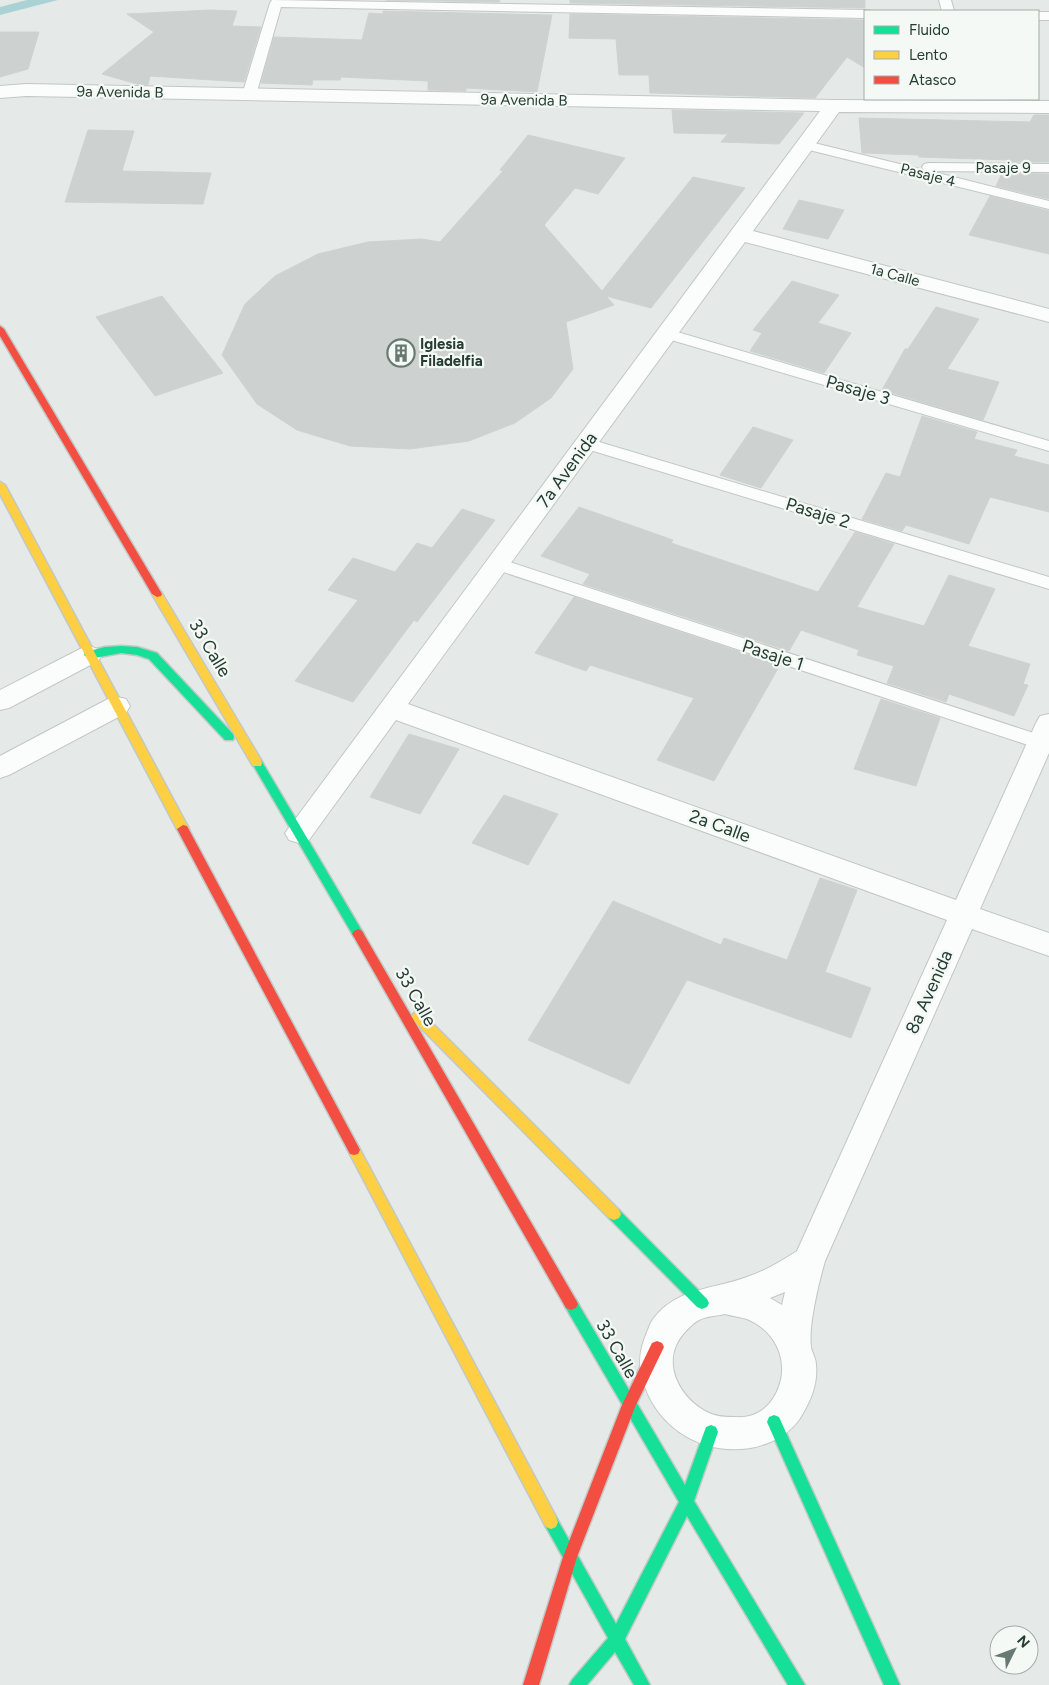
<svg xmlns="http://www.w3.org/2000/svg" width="1049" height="1685" viewBox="0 0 1049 1685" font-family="Figtree,sans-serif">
  <rect width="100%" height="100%" fill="#e5eae8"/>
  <!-- water -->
  <polygon fill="#aad2d5" points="27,0 58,0 0,15 0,7"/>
  <!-- building -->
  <g fill="#cdd1cf" stroke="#ced3d1">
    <polygon points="386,0 500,0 499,2"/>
    <polygon points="570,0 865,0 865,8 570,3"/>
    <polygon points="211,10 237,11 232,26 261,27 244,82 150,76 148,85 137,84 102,74 154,32 127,14"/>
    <polygon points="383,11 552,15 537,92 466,88 466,91 428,90 428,81 341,77 340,80 313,80 312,85 261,83 274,37 362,40 369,13 383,14"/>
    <polygon points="570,14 865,20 865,68 847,57 815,98 650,93 649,75 619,75 616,39 569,38"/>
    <polygon points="0,32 39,32 28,69 0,77"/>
    <polygon points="672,110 804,113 779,144 721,142 728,134 674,133"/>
    <polygon points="1034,115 1049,115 1049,162 1009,162 1010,160 919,157 918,155 862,153 859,118 1030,122"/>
    <polygon points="88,130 134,131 122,171 211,173 203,204 65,202"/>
    <polygon points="528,135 625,158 598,194 575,188 544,225 602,291 693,177 745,188 651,308 606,296 614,305 566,322 573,369 551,398 515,423 469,441 410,449 350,446 297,430 257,404 222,355 245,304 275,276 318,254 368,242 422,239 440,242 503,171 500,170"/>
    <polygon points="1002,173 1049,174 1049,199 996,186"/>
    <polygon points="990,196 1049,211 1049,254 969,235"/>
    <polygon points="799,200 844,210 828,239 783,229"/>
    <polygon points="792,281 839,295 818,323 851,333 824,373 750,351 762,333 753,330"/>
    <polygon points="162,296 223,373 155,396 96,317"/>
    <polygon points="936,307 979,319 947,369 999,382 983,420 882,390 905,349 908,349"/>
    <polygon points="922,416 977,432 974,439 1017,450 1014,456 1049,465 1049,512 990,497 969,544 906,525 902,531 862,519 886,473 900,477"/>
    <polygon points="753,427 793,440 761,488 720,475"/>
    <polygon points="579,507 673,540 671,543 818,592 855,532 894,544 857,607 924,626 949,575 995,589 968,646 1030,664 1023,684 1028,685 1014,716 949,694 946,702 887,683 894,666 857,655 859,650 801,630 789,651 583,584 590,574 541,556"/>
    <polygon points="462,509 495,520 417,622 414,620 353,702 295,681 358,600 328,590 353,558 395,572 417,543 432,548"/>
    <polygon points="574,597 780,665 714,781 657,760 694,698 590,665 586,671 535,653"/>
    <polygon points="881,699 940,718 916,786 854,769"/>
    <polygon points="409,734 459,749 420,814 370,797"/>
    <polygon points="504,795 558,814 528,865 472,843"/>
    <polygon points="820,878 857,890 825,972 871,988 851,1038 687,980 629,1084 528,1040 613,901 721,945 724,938 787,960"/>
  </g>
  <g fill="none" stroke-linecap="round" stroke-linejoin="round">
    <!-- lane casing -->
    <g stroke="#c2c7c5" stroke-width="2">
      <g id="lane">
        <polygon points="272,0 865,10 870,11 865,11 865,18 281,7 256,95 249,99 244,98 242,95 270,3"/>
        <polygon points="939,0 951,0 954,11 942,11"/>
        <rect x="1038" y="12" width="11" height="8"/>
        <polygon points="806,141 924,170 922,167 924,164 929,163 1049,164 1049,172 930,171 1049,201 1049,209 801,148 799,145 801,142"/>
        <polygon points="667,329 1049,441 1049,451 661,337 659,334 661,331"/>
        <polygon points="586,438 1049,577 1049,589 580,447 578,443 580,439"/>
        <polygon points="497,558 1049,738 1049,752 491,568 488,564 491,560"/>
      </g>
    </g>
    <!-- street casing -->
    <g stroke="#c2c7c5" stroke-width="2">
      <g id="street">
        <path d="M 26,84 L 834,100 L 1049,101 L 1049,113 L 839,112 L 753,231 L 1049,309 L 1049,322 L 745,242 L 408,704 L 956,900 L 1036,723 L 1040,716 L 1049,714 L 1049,753 L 980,909 L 1049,933 L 1049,956 L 972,929 L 825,1261 C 819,1282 808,1326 811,1347 C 812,1353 816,1358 816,1365 C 818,1383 811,1400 802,1415 C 794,1429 782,1437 768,1443 C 719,1462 663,1437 645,1387 C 639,1371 638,1357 644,1340 C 647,1333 649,1325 653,1319 C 678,1287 712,1290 747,1277 C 765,1271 782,1261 797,1251 L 947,920 L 396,720 L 309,840 L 299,843 L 289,840 L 285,833 L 820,111 L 26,96 L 0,98 L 0,86 ZM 785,1292 L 782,1305 L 770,1298 ZM 725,1314 C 732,1316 740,1317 747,1319 C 783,1334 793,1375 769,1404 C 760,1414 748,1418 735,1417 C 726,1417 717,1417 709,1413 C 678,1398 659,1360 685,1332 C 689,1328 693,1323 699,1320 C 707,1316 717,1316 725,1314 Z"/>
        <polygon points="89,646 98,649 102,655 98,661 9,708 0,710 0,690 80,649"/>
        <polygon points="117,697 126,699 130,706 126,713 9,775 0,778 0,756 108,699"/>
      </g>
    </g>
    <!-- fast casing -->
    <g stroke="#c1c9c7" stroke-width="3">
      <g id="fast">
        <polygon points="121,646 137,647 157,653 233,734 234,737 233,740 225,740 149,659 137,655 121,653 89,659 84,655 85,652 105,647"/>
        <polygon points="257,759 261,760 362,931 364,934 362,937 354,937 252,763"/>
        <polygon points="614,1208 619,1210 707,1299 709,1303 707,1307 702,1309 697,1307 609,1218 607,1214 609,1210"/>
        <polygon points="571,1298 576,1300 685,1485 706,1427 711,1425 716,1427 718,1432 694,1501 805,1685 788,1685 687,1516 625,1639 650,1685 634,1685 615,1652 587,1685 569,1685 572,1680 608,1638 546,1527 544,1522 546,1517 551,1515 556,1517 616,1624 679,1502 566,1308 564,1304 566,1300"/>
        <polygon points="774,1415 779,1417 900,1685 884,1685 767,1422 769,1417"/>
      </g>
    </g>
    <!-- slow casing -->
    <g stroke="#c1c9c7" stroke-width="3">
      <g id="slow">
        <polygon points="0,482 5,485 189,829 187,832 183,833 177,829 0,494"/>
        <polygon points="157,591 161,592 261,760 262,763 261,766 253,766 152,594"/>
        <polygon points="418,1012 422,1013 619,1210 621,1214 619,1218 614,1220 609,1218 414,1021 412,1017 414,1013"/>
        <polygon points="354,1145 358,1146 556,1517 558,1522 556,1527 551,1529 546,1527 350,1154 348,1150 350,1146"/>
      </g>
    </g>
    <!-- jam casing -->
    <g stroke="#c1c9c7" stroke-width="3">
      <g id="jam">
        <polygon points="0,326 4,329 162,594 161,596 157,597 152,594 0,336"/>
        <polygon points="183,825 187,826 358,1146 360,1150 358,1154 354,1155 350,1154 177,829"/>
        <polygon points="358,929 362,931 576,1300 578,1304 576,1308 571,1310 566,1308 354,937 352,934 354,931"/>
        <polygon points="657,1341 662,1343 664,1347 635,1407 577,1557 539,1685 523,1685 563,1557 622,1405 652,1343"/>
      </g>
    </g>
    <!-- lane -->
    <use href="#lane" fill="#fbfcfc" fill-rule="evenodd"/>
    <!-- street -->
    <use href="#street" fill="#fbfcfc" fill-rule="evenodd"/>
    <!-- fast -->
    <use href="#fast" fill="#16e098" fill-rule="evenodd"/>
    <!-- slow -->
    <use href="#slow" fill="#ffcf43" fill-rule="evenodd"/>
    <!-- jam -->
    <use href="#jam" fill="#f24e42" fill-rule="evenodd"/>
  </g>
  <!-- icons -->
  <defs>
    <g id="building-ring" transform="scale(1.4375)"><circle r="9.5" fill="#f4f9f6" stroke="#687973" stroke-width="1.5"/><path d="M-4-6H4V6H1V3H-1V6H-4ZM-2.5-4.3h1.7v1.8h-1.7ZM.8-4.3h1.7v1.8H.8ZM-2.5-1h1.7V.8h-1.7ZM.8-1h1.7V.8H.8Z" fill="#687973"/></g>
  </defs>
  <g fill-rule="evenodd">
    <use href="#building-ring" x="401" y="353"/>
  </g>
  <g text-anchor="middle" stroke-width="4.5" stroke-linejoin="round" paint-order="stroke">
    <!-- far-street labels -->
    <g font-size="15" fill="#243c34" stroke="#f4f9f6">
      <text transform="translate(120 92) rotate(1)" y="5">9a Avenida B</text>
      <text transform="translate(524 100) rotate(1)" y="5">9a Avenida B</text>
      <text x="1003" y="173">Pasaje 9</text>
      <text transform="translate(928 175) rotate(14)" y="5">Pasaje 4</text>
      <text transform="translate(895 275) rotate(15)" y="5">1a Calle</text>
    </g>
    <!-- far-poi labels -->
    <g font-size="15" font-weight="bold" fill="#243c34" stroke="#f4f9f6" text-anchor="start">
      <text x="420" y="349">Iglesia<tspan x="420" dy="17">Filadelfia</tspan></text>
    </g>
    <!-- street labels -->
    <g font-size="18" fill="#243c34" stroke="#f4f9f6">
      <text transform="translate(858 390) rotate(16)" y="6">Pasaje 3</text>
      <text transform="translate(567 470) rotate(-54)" y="6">7a Avenida</text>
      <text transform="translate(818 513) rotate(17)" y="6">Pasaje 2</text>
      <text transform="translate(210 648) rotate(59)" y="6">33 Calle</text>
      <text transform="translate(773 655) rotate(18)" y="6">Pasaje 1</text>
      <text transform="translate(720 826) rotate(20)" y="6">2a Calle</text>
      <text transform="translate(929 992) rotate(-66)" y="6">8a Avenida</text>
      <text transform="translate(416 997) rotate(60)" y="6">33 Calle</text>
      <text transform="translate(617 1349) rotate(60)" y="6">33 Calle</text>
    </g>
  </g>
  <!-- legend -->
  <rect x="864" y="10" width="175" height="90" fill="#f4f9f6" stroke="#a1ada8"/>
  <rect x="874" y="26" width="25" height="8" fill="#16e098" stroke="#a1ada8"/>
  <text x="909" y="35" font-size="15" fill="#243c34">Fluido</text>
  <rect x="874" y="51" width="25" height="8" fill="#ffcf43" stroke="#a1ada8"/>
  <text x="909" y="60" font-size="15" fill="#243c34">Lento</text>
  <rect x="874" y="76" width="25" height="8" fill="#f24e42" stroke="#a1ada8"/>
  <text x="909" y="85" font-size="15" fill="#243c34">Atasco</text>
  <!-- north arrow -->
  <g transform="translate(1014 1650) rotate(48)"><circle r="24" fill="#f4f9f6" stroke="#a1ada8"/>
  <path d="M0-4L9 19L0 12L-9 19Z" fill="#687973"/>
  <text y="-8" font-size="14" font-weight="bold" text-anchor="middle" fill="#243c34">N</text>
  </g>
</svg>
